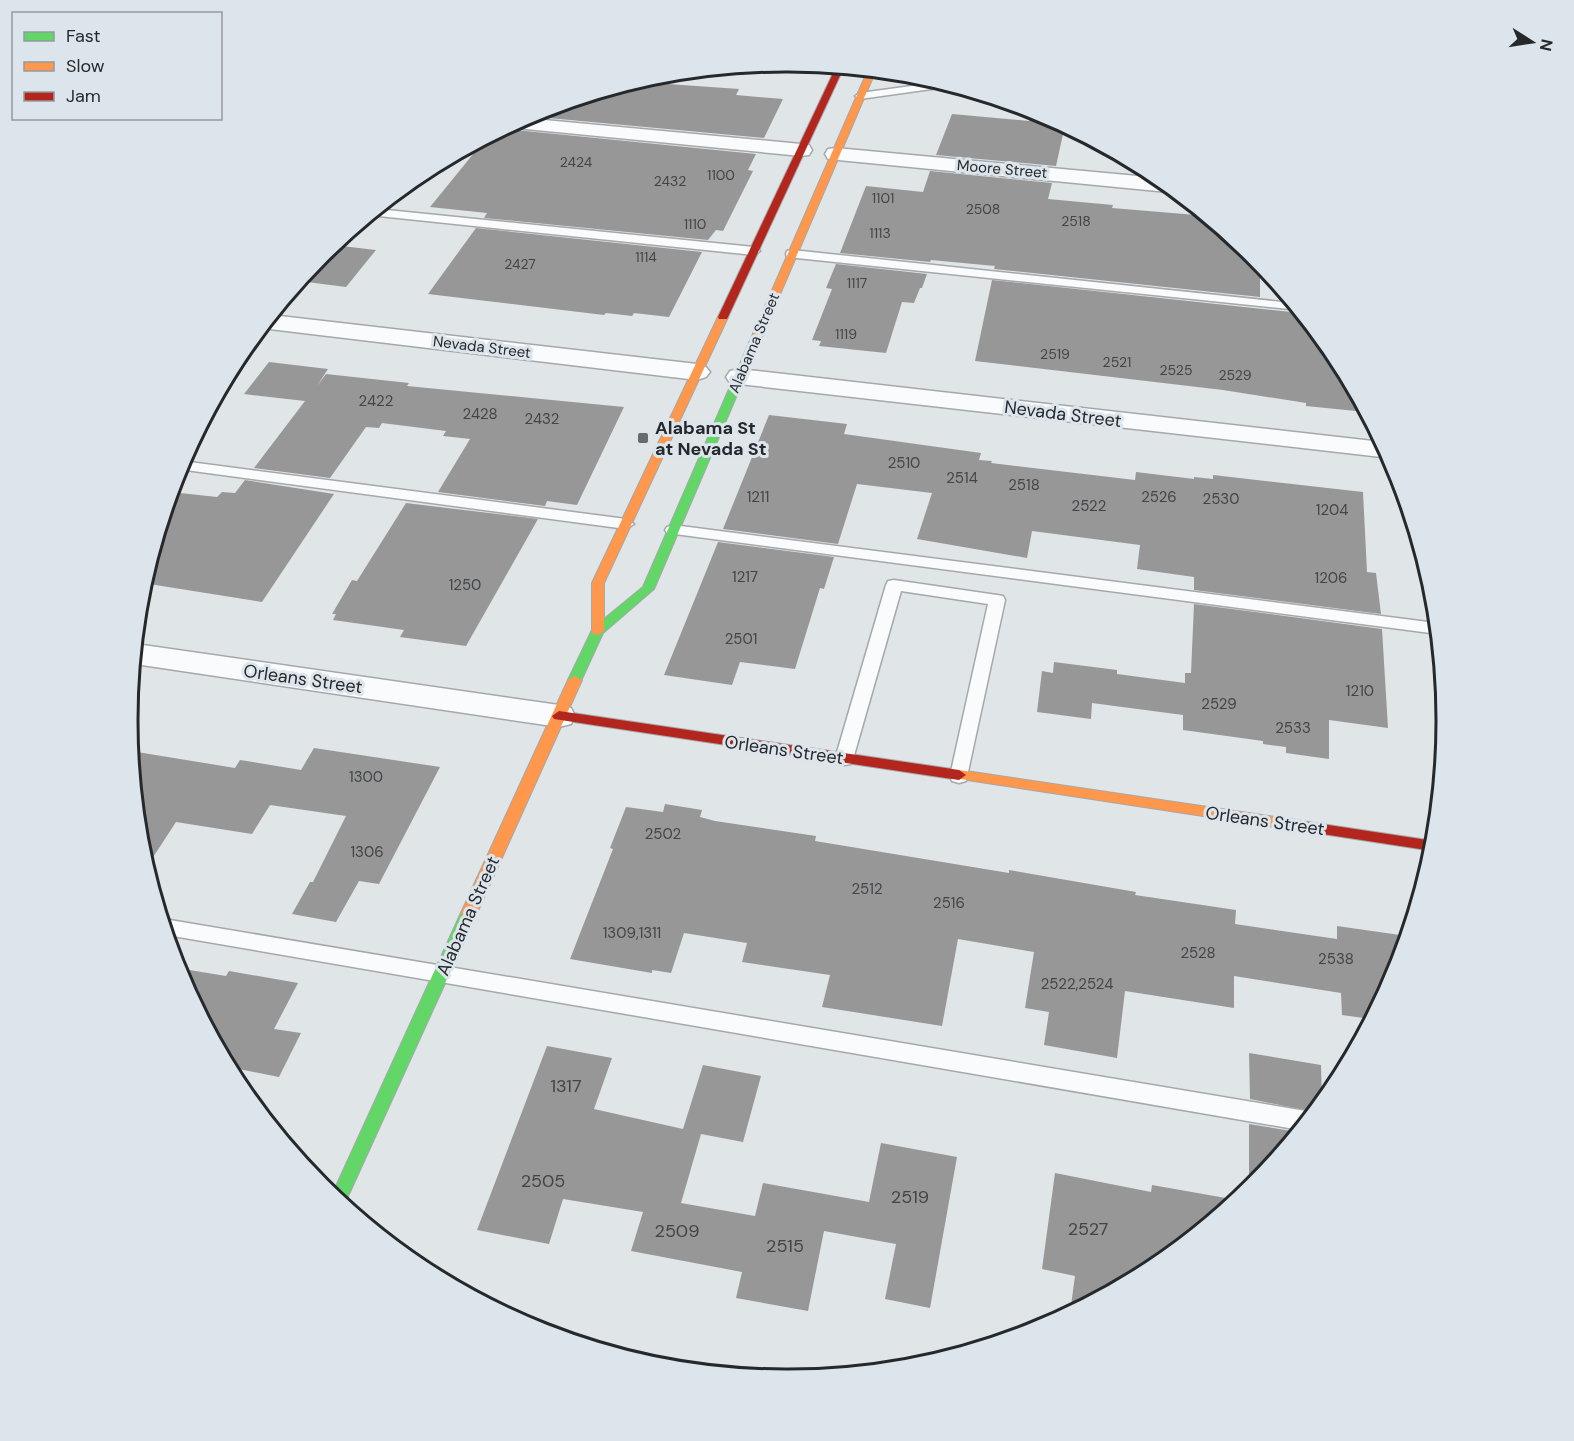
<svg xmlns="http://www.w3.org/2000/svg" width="1574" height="1441" viewBox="0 0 1574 1441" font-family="'DM Sans',sans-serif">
  <rect width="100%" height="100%" fill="#e0e5e8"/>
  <!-- building -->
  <g fill="#979798">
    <polygon points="675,72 668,84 739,89 736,95 783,99 764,138 527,116 659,74"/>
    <polygon points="1036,111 1065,125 1056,166 936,155 952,114 1029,121 1030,118 1035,118"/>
    <polygon points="504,128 506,129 756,154 748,170 753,171 723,231 716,230 708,240 484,218 487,213 430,207 487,137"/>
    <polygon points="930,171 1052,183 1048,199 1113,205 1112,208 1196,215 1196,218 1210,220 1260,263 1260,297 994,269 995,266 931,260 930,262 840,253 866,186 923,192"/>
    <polygon points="476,228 702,252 669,317 634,313 632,316 606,313 604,315 428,294"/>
    <polygon points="333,245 376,250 346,287 299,281 321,254"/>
    <polygon points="836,264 927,274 922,288 920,288 914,303 902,302 886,353 819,346 821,341 812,340 832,289 826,288"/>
    <polygon points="992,280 1301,313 1335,355 1366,412 1306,406 1306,403 1223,390 975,361"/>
    <polygon points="269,362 328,369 317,386 326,374 409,383 407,386 624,407 577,505 547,501 545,506 438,492 470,439 443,436 446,431 382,423 379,428 366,427 330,478 254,468 305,401 244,394"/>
    <polygon points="769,415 847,424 844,434 981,453 979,460 992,461 991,463 1135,480 1136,472 1194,479 1194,477 1213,479 1213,475 1363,492 1367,572 1376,573 1381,614 1194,590 1194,577 1137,569 1140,545 1032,531 1027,558 917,539 932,493 857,484 838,544 723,529"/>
    <polygon points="245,480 334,494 262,602 143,583 171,492 217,497 222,492 235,493"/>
    <polygon points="406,503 538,519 466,646 400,637 404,630 333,620 336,614 332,614 352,580 357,581"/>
    <polygon points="718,542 834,557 824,589 820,588 795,669 740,662 732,685 664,675"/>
    <polygon points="1194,604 1382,629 1388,728 1329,720 1329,759 1286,753 1286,747 1263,744 1263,741 1183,730 1183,715 1092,703 1091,719 1037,712 1042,671 1053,673 1054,662 1117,670 1117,674 1185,683 1185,673 1191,673"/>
    <polygon points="314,748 440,767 379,884 359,881 336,922 292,914 310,882 313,882 346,816 270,805 252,834 176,822 146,868 141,849 131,751 235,768 240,760 301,770"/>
    <polygon points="665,804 702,810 700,817 715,821 816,836 815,841 1009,873 1009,870 1136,892 1135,895 1236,910 1235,924 1337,939 1337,926 1407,936 1396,973 1371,1019 1342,1015 1341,993 1234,976 1234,1008 1125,991 1117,1058 1044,1045 1049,1012 1025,1008 1034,952 958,939 942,1026 822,1007 830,975 742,962 747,943 684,933 671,973 652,970 652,973 570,959 613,849 610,848 626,807 663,812"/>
    <polygon points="177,968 226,976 229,971 298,983 274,1029 301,1033 279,1077 229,1067"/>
    <polygon points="547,1046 612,1058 594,1109 683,1129 703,1065 761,1076 743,1142 701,1134 681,1203 755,1216 763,1183 869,1202 881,1143 957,1157 930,1308 885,1299 896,1244 824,1231 808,1311 736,1298 742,1272 631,1251 643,1212 563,1199 549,1244 477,1230"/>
    <polygon points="1249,1053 1321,1065 1322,1103 1314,1112 1250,1099"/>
    <polygon points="1249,1124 1298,1132 1249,1190"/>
    <polygon points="1055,1173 1151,1192 1152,1185 1237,1200 1153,1269 1070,1313 1075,1276 1042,1269"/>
  </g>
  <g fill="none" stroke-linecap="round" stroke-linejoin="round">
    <!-- lane casing -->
    <g stroke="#a5a8ab" stroke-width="3">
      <g id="lane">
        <polygon points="941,82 953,86 860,99 855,96 860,93"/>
        <polygon points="377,209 754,247 760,251 754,255 369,215"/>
        <polygon points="792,250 1292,303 1299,310 787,257 786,254 787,251"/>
        <polygon points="182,461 626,519 634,524 626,529 178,469"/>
        <polygon points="673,525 1436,623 1438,634 667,533 665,530 667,527"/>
        <polygon points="894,580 997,595 1003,596 1005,600 966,781 959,783 952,781 950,776 988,604 901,591 853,759 851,764 844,765 837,764 835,759 886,585 888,581"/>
        <polygon points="164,919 1306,1111 1313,1114 1300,1130 167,935 162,920"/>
      </g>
    </g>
    <!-- street casing -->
    <g stroke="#a5a8ab" stroke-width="3">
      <g id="street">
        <polygon points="523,118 801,144 809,145 812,150 809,155 801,156 506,127"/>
        <polygon points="836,148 1159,178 1174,190 1168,192 828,159 825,154 828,149"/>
        <polygon points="271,315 697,364 706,367 710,372 706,377 697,380 261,328"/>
        <polygon points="739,369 1382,442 1390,458 730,383 726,377 730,371"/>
        <polygon points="136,644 559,705 571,708 575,716 571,724 559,727 135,664"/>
      </g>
    </g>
    <!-- fast casing -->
    <g stroke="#a5a8ab" stroke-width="2">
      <g id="fast">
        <polygon points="758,331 763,334 654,589 603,633 580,683 570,683 568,680 593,628 643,587 753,334"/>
        <polygon points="469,907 474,909 477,913 344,1205 332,1195 461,913 464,909"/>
      </g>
    </g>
    <!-- slow casing -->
    <g stroke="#a5a8ab" stroke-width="2">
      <g id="slow">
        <polygon points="868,70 876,70 763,334 762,336 754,336 753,334"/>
        <polygon points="723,314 728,317 604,583 604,631 598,635 593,634 592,631 592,583 718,317"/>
        <polygon points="575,676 582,680 477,913 474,917 469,919 464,917 461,913 568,680"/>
        <polygon points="959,770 1282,818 1287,819 1289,823 1287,827 1282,828 954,778 952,775"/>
      </g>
    </g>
    <!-- jam casing -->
    <g stroke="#a5a8ab" stroke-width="2">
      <g id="jam">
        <polygon points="836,67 844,67 728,317 727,319 719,319 718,317"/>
        <polygon points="559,711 959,770 966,775 959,780 554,719 552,716"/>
        <polygon points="1282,818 1434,841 1433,851 1277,827 1275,823 1277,819"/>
      </g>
    </g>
    <!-- lane -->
    <use href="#lane" fill="#fafbfc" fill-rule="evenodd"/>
    <!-- street -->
    <use href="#street" fill="#fafbfc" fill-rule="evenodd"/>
    <!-- fast -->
    <use href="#fast" fill="#63d668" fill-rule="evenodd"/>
    <!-- slow -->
    <use href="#slow" fill="#ff974d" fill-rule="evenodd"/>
    <!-- jam -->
    <use href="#jam" fill="#b3261e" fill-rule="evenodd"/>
  </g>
  <!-- markers -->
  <rect fill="#676b6d" stroke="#dde5ec" stroke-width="2" x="637" y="432" width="12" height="12" rx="3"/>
  <g text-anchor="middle" stroke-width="6" stroke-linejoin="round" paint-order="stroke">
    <!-- far-number labels -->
    <g font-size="14" fill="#424446">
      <text x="576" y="167">2424</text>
      <text x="721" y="180">1100</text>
      <text x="670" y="186">2432</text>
      <text x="883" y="203">1101</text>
      <text x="983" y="214">2508</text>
      <text x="1076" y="226">2518</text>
      <text x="695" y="229">1110</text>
      <text x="880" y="238">1113</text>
      <text x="646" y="262">1114</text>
      <text x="520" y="269">2427</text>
      <text x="857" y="288">1117</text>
      <text x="846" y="339">1119</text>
      <text x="1055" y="359">2519</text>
      <text x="1117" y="367">2521</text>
      <text x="1176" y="375">2525</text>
      <text x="1235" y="380">2529</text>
    </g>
    <!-- far-street labels -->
    <g font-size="15" fill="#26292b" stroke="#dde5ec">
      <text transform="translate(1002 169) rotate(5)" y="5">Moore Street</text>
      <text transform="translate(754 343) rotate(-67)" y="5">Alabama Street</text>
      <text transform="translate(482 347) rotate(7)" y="5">Nevada Street</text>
    </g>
    <!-- number labels -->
    <g font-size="15" fill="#424446">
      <text x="376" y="406">2422</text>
      <text x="480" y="419">2428</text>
      <text x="542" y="424">2432</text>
      <text x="904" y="468">2510</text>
      <text x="962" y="483">2514</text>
      <text x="1024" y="490">2518</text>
      <text x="758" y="502">1211</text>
      <text x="1159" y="502">2526</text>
      <text x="1221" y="504">2530</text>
      <text x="1089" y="511">2522</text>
      <text x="1332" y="515">1204</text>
      <text x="745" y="582">1217</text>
      <text x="1331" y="583">1206</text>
      <text x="465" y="590">1250</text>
      <text x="741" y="644">2501</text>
      <text x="1360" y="696">1210</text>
      <text x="1219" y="709">2529</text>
      <text x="1293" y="733">2533</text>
      <text x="366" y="782">1300</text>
      <text x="663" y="839">2502</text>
      <text x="367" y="857">1306</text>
      <text x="867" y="894">2512</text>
      <text x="949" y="908">2516</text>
      <text x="632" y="938">1309,1311</text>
      <text x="1198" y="958">2528</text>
      <text x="1336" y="964">2538</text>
      <text x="1077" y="989">2522,2524</text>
    </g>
    <!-- street labels -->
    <g font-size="18" fill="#26292b" stroke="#dde5ec">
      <text transform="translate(1063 414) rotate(7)" y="6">Nevada Street</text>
      <text transform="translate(303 679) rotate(8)" y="6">Orleans Street</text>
      <text transform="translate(784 750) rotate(8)" y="6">Orleans Street</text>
      <text transform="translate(1265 821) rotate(8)" y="6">Orleans Street</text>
      <text transform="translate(468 916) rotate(-66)" y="6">Alabama Street</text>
    </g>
    <!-- poi labels -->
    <g font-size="18" font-weight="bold" fill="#26292b" stroke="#dde5ec" text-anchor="start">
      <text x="655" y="434">Alabama St<tspan x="655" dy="21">at Nevada St</tspan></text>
    </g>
    <!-- near-number labels -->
    <g font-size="18" fill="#424446">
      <text x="566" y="1092">1317</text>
      <text x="543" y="1187">2505</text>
      <text x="910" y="1203">2519</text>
      <text x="1088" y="1235">2527</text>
      <text x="677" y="1237">2509</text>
      <text x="785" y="1252">2515</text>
    </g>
  </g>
  <!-- crop -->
  <path d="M0 0H1574V1441H0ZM786 72H788A648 648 0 0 1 1436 720V721A648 648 0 0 1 788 1369H786A648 648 0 0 1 138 721V720A648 648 0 0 1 786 72Z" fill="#dde5ec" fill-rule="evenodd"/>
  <path fill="none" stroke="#26292b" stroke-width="3" d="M786 72H788A648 648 0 0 1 1436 720V721A648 648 0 0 1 788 1369H786A648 648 0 0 1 138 721V720A648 648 0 0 1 786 72Z"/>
  <!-- legend -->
  <rect x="12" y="12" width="210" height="108" fill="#dde5ec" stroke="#949a9f" stroke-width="1.5"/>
  <rect x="24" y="32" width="30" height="9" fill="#63d668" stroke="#949a9f" stroke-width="1.5"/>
  <text x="66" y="42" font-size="18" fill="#26292b">Fast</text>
  <rect x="24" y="62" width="30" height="9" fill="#ff974d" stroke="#949a9f" stroke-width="1.5"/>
  <text x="66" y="72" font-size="18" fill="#26292b">Slow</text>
  <rect x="24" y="92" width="30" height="9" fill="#b3261e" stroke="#949a9f" stroke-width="1.5"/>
  <text x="66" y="102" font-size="18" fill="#26292b">Jam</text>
  <!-- north arrow -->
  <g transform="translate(1532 42) rotate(102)" stroke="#dde5ec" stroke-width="4.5" paint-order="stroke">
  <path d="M0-4.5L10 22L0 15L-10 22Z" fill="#26292b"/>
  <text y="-9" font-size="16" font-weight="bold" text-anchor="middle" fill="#26292b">N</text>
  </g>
</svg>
